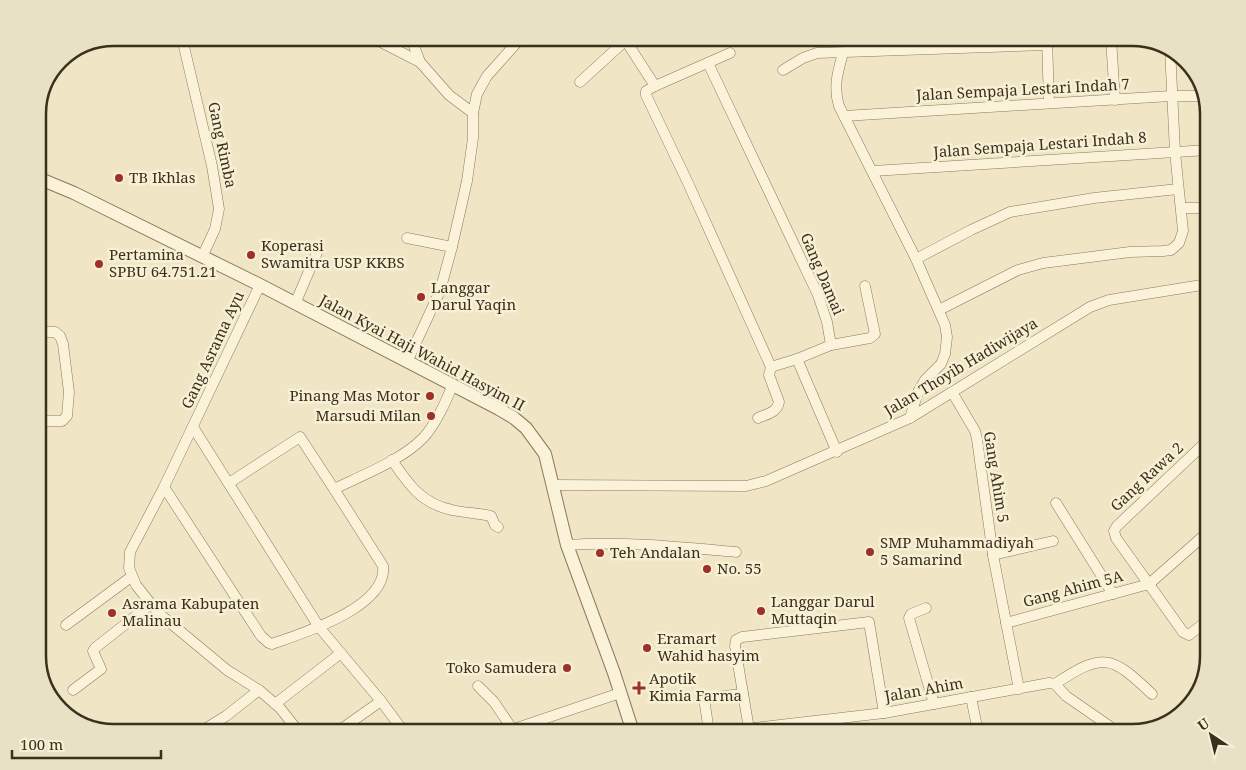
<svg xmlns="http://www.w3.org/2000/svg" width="1246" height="770" viewBox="0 0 1246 770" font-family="'Noto Serif',serif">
  <rect width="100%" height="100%" fill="#f0e6c5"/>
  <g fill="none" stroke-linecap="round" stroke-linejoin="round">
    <!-- minor casing -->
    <g stroke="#8c785a" stroke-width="11">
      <g id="minor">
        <polyline points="182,38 212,166 219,209 215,229 202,257"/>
        <polyline points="373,38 420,62"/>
        <polyline points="411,38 420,62 449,95 473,113"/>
        <polyline points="624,38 655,86 646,91 646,95 688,183 771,367 797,359 831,345 827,322 818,295 708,63"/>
        <polyline points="1047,38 1049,103"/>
        <polyline points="1111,38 1115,100"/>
        <path d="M 843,53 C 838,71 833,87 839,106 L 916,259 L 945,325 L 947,337 L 945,354 L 941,364 L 925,380 L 918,392 L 910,418"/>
        <polyline points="783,70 803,58 817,53 1047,45"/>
        <polyline points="580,82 626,40"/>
        <polyline points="655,86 730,53"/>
        <polyline points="844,116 1171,96 1204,96"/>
        <polyline points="873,171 1208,150"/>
        <polyline points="38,197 45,180"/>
        <polyline points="1181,208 1208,208"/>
        <polyline points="407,238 452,247"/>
        <polyline points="916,259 971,230 1010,212 1094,198 1178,189"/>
        <polyline points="260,285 164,487 130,552 129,568 136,585 151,604 162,616 227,670 259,690 280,708 299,732"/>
        <polyline points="295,304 318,250"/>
        <polyline points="939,310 1018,270 1043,263 1130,252 1163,251 1171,250 1179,243 1183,231 1175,152 1170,48"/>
        <polyline points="38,332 55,332 60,336 63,344 69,392 67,416 62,421 38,421"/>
        <polyline points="831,345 870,338 875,334 865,286"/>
        <polyline points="797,359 837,452"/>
        <polyline points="407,362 440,291 452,247 467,181 473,138 473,113 477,94 487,76 521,38"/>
        <polyline points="952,392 975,431 977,439 993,555 1019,689"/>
        <path d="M 758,418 C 766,414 777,413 779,402 L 769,375 L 771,367"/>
        <polyline points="193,427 319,627 381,701 404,732"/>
        <polyline points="1204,444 1117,526 1114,531 1116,538 1183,632 1189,635 1208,620"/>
        <path d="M 392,460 C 408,484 422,504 452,510 C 465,513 478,513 491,516 L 495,525 L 498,527"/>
        <polyline points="229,483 300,437 334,489"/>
        <polyline points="552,485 746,486 766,481 910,418 1090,307 1109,300 1208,284"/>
        <path d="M 164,487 L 261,636 L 269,643 L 272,644 C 303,633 388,607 383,566 L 334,489 C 361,476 404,459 424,437 C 435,425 447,400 452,386"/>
        <polyline points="1056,503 1113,594"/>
        <path d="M 567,545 C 624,541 680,547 736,552"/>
        <polyline points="993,555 1053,541"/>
        <polyline points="926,608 911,614 909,618 934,704"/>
        <polyline points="1006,623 1149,584 1208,532"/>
        <polyline points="66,625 131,577"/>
        <path d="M 1055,684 C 1103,652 1111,655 1152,694"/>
        <polyline points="478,686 494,702 513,730"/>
        <polyline points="73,690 101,669 93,651 95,648 151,604"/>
        <polyline points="971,697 978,732"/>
        <polyline points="275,704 341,653"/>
        <polyline points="749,729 735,646 736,640 742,637 869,622 884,713"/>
        <polyline points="200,732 226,716 259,690"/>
        <polyline points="337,732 381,701"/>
        <polyline points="505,732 620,693"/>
        <polyline points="709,732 704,698 743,694"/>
        <polyline points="719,732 884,713 1049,683 1055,684 1066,696 1118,732"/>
      </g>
    </g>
    <!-- tertiary casing -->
    <g stroke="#8c785a" stroke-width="14">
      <polyline id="tertiary" points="38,178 74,193 260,285 499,409 514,418 526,428 545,454 567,545 614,673 633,732"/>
    </g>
    <!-- minor -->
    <use href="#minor" stroke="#faf3d9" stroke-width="10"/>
    <!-- tertiary -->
    <use href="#tertiary" stroke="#faf3d9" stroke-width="12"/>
  </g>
  <!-- markers -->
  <g fill="#9d3028" stroke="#f7f0d5" stroke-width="2">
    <circle cx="119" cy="178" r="5"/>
    <circle cx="251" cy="255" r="5"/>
    <circle cx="99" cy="264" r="5"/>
    <circle cx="421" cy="297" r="5"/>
    <circle cx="430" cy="396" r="5"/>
    <circle cx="431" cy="416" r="5"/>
    <circle cx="870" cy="552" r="5"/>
    <circle cx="600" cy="553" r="5"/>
    <circle cx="707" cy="569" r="5"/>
    <circle cx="761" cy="611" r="5"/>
    <circle cx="112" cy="613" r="5"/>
    <circle cx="647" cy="648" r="5"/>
    <circle cx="567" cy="668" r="5"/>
    <path d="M636.5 680.5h5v5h5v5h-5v5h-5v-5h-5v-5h5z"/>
  </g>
  <g text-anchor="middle" stroke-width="5" stroke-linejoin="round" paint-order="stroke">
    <!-- street labels -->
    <g font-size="15" fill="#3b2f1e" stroke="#f7f0d5">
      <text transform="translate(1023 90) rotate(-3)" y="5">Jalan Sempaja Lestari Indah 7</text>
      <text transform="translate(222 145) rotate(78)" y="5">Gang Rimba</text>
      <text transform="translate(1040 145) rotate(-4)" y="5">Jalan Sempaja Lestari Indah 8</text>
      <text transform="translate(822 274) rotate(67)" y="5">Gang Damai</text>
      <text transform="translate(213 350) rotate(-65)" y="5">Gang Asrama Ayu</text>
      <text transform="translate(422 353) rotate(28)" y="5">Jalan Kyai Haji Wahid Hasyim II</text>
      <text transform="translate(961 367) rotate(-31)" y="5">Jalan Thoyib Hadiwijaya</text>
      <text transform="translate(996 477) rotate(81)" y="5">Gang Ahim 5</text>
      <text transform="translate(1147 477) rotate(-43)" y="5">Gang Rawa 2</text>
      <text transform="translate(1073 589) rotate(-15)" y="5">Gang Ahim 5A</text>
      <text transform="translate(924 690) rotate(-10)" y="5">Jalan Ahim</text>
    </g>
    <!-- poi labels -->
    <g font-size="15" fill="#3b2f1e" stroke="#f7f0d5" text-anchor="start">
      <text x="129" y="183">TB Ikhlas</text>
      <text x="261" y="251">Koperasi<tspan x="261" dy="17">Swamitra USP KKBS</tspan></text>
      <text x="109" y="260">Pertamina<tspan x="109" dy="17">SPBU 64.751.21</tspan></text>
      <text x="431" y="293">Langgar<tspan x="431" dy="17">Darul Yaqin</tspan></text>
      <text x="420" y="401" text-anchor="end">Pinang Mas Motor</text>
      <text x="421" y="421" text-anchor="end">Marsudi Milan</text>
      <text x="880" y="548">SMP Muhammadiyah<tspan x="880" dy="17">5 Samarind</tspan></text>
      <text x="610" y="558">Teh Andalan</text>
      <text x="717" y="574">No. 55</text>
      <text x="771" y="607">Langgar Darul<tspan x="771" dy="17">Muttaqin</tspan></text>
      <text x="122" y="609">Asrama Kabupaten<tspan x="122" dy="17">Malinau</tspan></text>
      <text x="657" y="644">Eramart<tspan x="657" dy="17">Wahid hasyim</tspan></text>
      <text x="557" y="673" text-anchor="end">Toko Samudera</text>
      <text x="649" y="684">Apotik<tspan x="649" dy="17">Kimia Farma</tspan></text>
    </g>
  </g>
  <!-- crop -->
  <path d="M0 0H1246V770H0ZM114 46H1132A68 68 0 0 1 1200 114V656A68 68 0 0 1 1132 724H114A68 68 0 0 1 46 656V114A68 68 0 0 1 114 46Z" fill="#e8e1c6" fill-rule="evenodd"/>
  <path fill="none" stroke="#3b2f1e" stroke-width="2.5" d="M114 46H1132A68 68 0 0 1 1200 114V656A68 68 0 0 1 1132 724H114A68 68 0 0 1 46 656V114A68 68 0 0 1 114 46Z"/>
  <!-- north arrow -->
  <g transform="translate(1211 735) rotate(325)" stroke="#f7f0d5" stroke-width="4" paint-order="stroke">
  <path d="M0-4L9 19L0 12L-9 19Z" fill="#3b2f1e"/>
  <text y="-8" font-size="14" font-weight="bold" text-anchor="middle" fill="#3b2f1e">U</text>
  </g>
  <!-- scale -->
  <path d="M12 750v8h149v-8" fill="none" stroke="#3b2f1e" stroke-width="2.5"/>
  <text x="20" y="750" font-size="15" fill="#3b2f1e" stroke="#f7f0d5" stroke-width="4" paint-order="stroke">100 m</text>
</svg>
